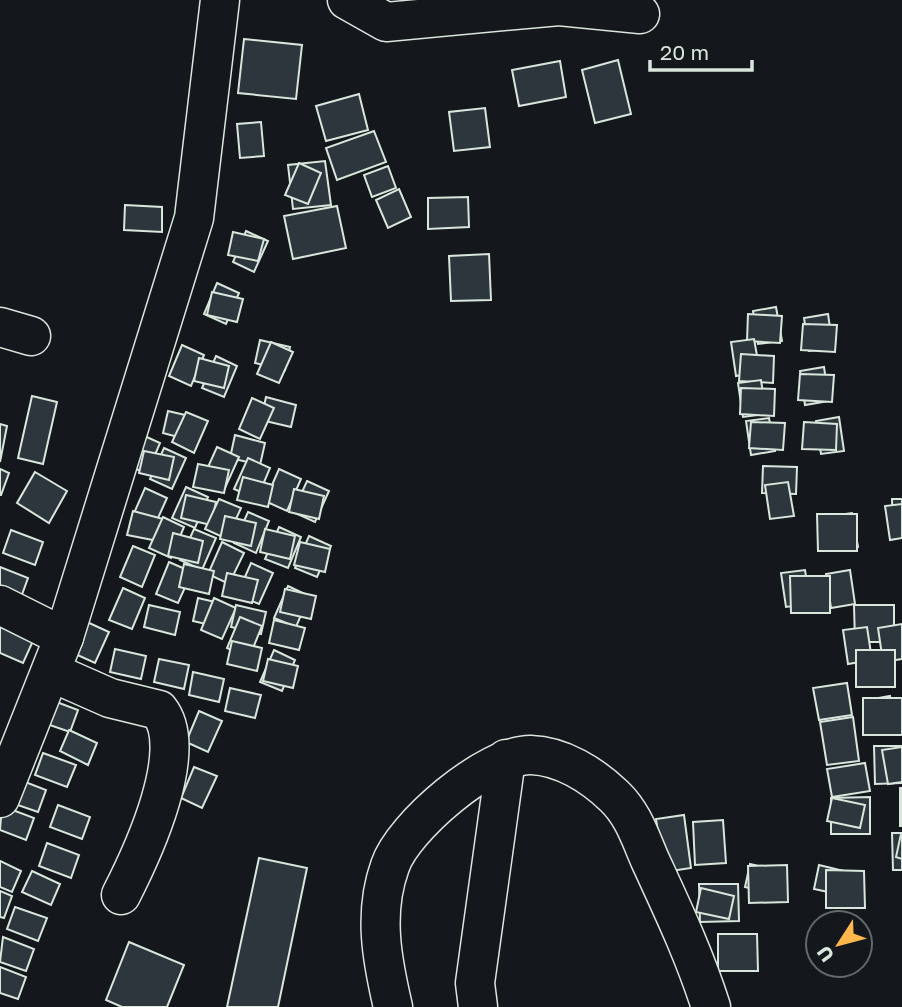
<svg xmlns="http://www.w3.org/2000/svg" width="902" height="1007" font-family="'Golos Text',sans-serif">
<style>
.building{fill:#2c363c;stroke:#d8e6dc;stroke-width:2}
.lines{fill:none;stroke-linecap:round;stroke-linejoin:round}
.minor-casing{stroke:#d8e6dc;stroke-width:41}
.minor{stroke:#14181c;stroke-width:38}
</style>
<rect width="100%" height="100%" fill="#14181c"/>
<!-- building -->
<g class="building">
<polygon points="244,39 302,45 296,99 238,93"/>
<polygon points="618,60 631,114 595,123 582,70"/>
<polygon points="560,61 566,97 519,106 512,70"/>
<polygon points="359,94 368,130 326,141 316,106"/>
<polygon points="485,108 490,147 454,151 449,112"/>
<polygon points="261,122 264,156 240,158 237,124"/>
<polygon points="374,131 386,162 337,180 326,148"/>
<polygon points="325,161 331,205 293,209 288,165"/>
<polygon points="299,163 321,173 308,204 285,195"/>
<polygon points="388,166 396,188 372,197 364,175"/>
<polygon points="399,189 411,217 388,228 376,200"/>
<polygon points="468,197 469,227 428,229 428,198"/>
<polygon points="125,205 162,207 162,232 124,230"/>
<polygon points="337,206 346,248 293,259 284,216"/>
<polygon points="246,231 268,241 254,272 233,262"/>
<polygon points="233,232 264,239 258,261 228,255"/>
<polygon points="489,254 491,300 451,301 449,256"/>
<polygon points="217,283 239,293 226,324 204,314"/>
<polygon points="212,292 243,299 237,322 207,315"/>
<polygon points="776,307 782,341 758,344 753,311"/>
<polygon points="748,314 782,316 780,343 747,341"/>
<polygon points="828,314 833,348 809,351 804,318"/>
<polygon points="803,324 837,325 835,352 801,350"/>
<polygon points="754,339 760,372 736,376 731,342"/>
<polygon points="260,340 290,347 285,370 255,363"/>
<polygon points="271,342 293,352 279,383 257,374"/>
<polygon points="182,345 204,355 191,386 169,376"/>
<polygon points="741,354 774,356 773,383 739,381"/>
<polygon points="216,356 237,366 224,397 202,388"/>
<polygon points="199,358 229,366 224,388 194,381"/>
<polygon points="824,367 829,401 805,405 800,371"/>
<polygon points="800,374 834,375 832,402 798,400"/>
<polygon points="761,380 766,414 743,417 738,383"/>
<polygon points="741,388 775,389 774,416 740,414"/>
<polygon points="32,396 57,402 43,464 18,458"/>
<polygon points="266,397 296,405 291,427 261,420"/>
<polygon points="252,398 274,408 260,439 239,429"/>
<polygon points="168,411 198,418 193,441 163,433"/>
<polygon points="186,412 208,421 194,453 172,442"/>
<polygon points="839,417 844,451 821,454 816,421"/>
<polygon points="769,418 775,451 751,455 746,421"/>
<polygon points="751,422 785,423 783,450 749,448"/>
<polygon points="804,422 837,424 836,450 802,449"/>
<polygon points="0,424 7,426 0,462"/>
<polygon points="138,433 160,443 147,474 125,464"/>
<polygon points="235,435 265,443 260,465 230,458"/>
<polygon points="217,447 239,457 225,488 203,478"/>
<polygon points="164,448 186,458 172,489 150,479"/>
<polygon points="144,451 174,457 169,480 139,473"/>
<polygon points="248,458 270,468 257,499 234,489"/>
<polygon points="198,464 229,470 224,493 193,487"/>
<polygon points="763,466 797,467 796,494 762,493"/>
<polygon points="0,469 9,473 1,495 0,495"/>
<polygon points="279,469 301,479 287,511 265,501"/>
<polygon points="35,472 67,491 49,523 17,503"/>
<polygon points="243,477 273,485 268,507 237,500"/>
<polygon points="307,481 329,491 315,522 293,512"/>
<polygon points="788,482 794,516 770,519 765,485"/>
<polygon points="186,487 208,497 195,528 172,518"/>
<polygon points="145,488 167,498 153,529 131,520"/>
<polygon points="294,489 324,496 319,519 289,512"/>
<polygon points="186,495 216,502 211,525 181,518"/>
<polygon points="219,499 241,508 227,539 205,529"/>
<polygon points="892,499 902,499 902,536 893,536"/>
<polygon points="902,504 902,538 890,540 885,506"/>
<polygon points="133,511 163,519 158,541 127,535"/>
<polygon points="248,512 269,521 256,553 234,543"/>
<polygon points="852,513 858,547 834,550 829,516"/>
<polygon points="817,514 857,514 857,551 818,551"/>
<polygon points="225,516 256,523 251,546 220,539"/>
<polygon points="163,517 184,527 171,558 149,548"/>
<polygon points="279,527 301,537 288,568 265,559"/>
<polygon points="194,529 216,538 202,570 180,560"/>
<polygon points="265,529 295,536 290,559 260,552"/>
<polygon points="11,530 43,542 35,565 3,553"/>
<polygon points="173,533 203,541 198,563 168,556"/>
<polygon points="309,536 331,546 317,577 295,568"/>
<polygon points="222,542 244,553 229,584 208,574"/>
<polygon points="300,542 330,549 325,572 294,565"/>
<polygon points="133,546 155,555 142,587 120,577"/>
<polygon points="169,562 192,572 178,603 156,594"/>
<polygon points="251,563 273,573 259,604 237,595"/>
<polygon points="184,564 214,571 209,594 179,587"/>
<polygon points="0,567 28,578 20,600 0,593"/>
<polygon points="805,570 810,604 786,607 781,573"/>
<polygon points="850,570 855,604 831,608 826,574"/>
<polygon points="227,573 258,580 252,603 222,596"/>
<polygon points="790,576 830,576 830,613 791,613"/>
<polygon points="288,586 309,596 296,627 274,618"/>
<polygon points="123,588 145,598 132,629 109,620"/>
<polygon points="285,589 316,596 311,619 280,612"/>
<polygon points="198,598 228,605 223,628 193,621"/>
<polygon points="214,598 236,608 222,639 201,630"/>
<polygon points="149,605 180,612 175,635 144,627"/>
<polygon points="236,605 266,612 261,634 231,627"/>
<polygon points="854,605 894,605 894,642 855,642"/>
<polygon points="0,612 38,630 23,663 0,653"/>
<polygon points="240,617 262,626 249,658 227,648"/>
<polygon points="274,620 305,628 299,650 269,643"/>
<polygon points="87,622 109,632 95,663 73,653"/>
<polygon points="902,624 902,659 883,662 878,628"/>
<polygon points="867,627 872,660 848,664 843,630"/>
<polygon points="232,641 262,648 257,671 227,664"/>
<polygon points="115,649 146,656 141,679 110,672"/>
<polygon points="274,650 295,660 282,691 260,682"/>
<rect x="856" y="650" width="39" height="37"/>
<polygon points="159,659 189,665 184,689 154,682"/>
<polygon points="268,659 298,666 293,688 263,681"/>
<polygon points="193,672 224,679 219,702 189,695"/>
<polygon points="847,683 852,715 819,720 813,688"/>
<polygon points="230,688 261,695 255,718 225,711"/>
<polygon points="890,696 896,730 872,734 867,700"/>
<polygon points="46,698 78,710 70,732 38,721"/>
<rect x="863" y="698" width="39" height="37"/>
<polygon points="199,711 222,721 208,752 186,742"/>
<polygon points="853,717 859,761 827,765 820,722"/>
<polygon points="69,730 97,743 88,765 60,751"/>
<polygon points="874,746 902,746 902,783 875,784"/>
<polygon points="902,747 902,782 888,784 882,750"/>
<polygon points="43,753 76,765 67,787 35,775"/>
<polygon points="865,763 870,791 832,797 827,769"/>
<polygon points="194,767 217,776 202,808 181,798"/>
<polygon points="15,778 46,790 38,812 6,801"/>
<rect x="900" y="788" width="2" height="38"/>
<polygon points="870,797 870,834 831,834 831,798"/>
<polygon points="832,798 865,805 860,828 827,821"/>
<polygon points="58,805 90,817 82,839 50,827"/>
<polygon points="2,806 34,818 26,840 0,830"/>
<polygon points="684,815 691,868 664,872 656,819"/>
<polygon points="723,820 726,863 695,865 693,822"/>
<polygon points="892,833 902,833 902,870 893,870"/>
<polygon points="901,834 902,834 902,859 896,857"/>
<polygon points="47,843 79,855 71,878 39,866"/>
<polygon points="259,858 307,868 278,1007 227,1007"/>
<polygon points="0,861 21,871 12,892 0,887"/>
<polygon points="750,864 784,872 778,895 745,887"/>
<polygon points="787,865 788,902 749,903 748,866"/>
<polygon points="819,865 852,873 847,896 814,889"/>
<polygon points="826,870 864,871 865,908 826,908"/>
<polygon points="32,871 60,884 51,905 22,892"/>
<polygon points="699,884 738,884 739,921 700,922"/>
<polygon points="701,888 734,896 729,919 696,912"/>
<polygon points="0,891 12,896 4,918 0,917"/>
<polygon points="15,907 47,918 38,941 7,929"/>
<polygon points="718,934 757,934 758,971 718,971"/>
<polygon points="3,937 34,949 26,971 0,962"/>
<polygon points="129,942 184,965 167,1007 122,1007 106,1000"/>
<polygon points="0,967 26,977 18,999 0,993"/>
</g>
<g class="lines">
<!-- minor casing -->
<g class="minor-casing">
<g id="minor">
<polyline points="347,0 386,22 559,6 640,14"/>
<polyline points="0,327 31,336"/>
<polyline points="0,605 64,637"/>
<path d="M51,672L110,698L159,710C191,750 142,854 121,895"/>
<polyline points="0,798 64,637 194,218 220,0"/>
<path d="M393,1007C382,960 373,913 390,866C403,827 488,754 531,755C562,756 592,775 614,796C633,814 640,837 650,860C673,910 694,954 711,1007"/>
<polyline points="478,1007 475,983 506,759"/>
</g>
</g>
<!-- minor -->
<use href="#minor" class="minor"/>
</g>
<!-- north arrow -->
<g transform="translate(839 944) rotate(234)"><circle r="33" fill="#14181c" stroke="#626a69" stroke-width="2"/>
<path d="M0-5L12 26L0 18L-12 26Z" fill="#ffb74d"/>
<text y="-10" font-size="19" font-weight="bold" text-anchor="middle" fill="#d8e6dc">U</text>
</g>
<!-- scale -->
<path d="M650 60v10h102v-10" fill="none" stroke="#d8e6dc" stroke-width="3.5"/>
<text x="660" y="60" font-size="21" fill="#d8e6dc" stroke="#14181c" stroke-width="5" paint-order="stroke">20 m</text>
</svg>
